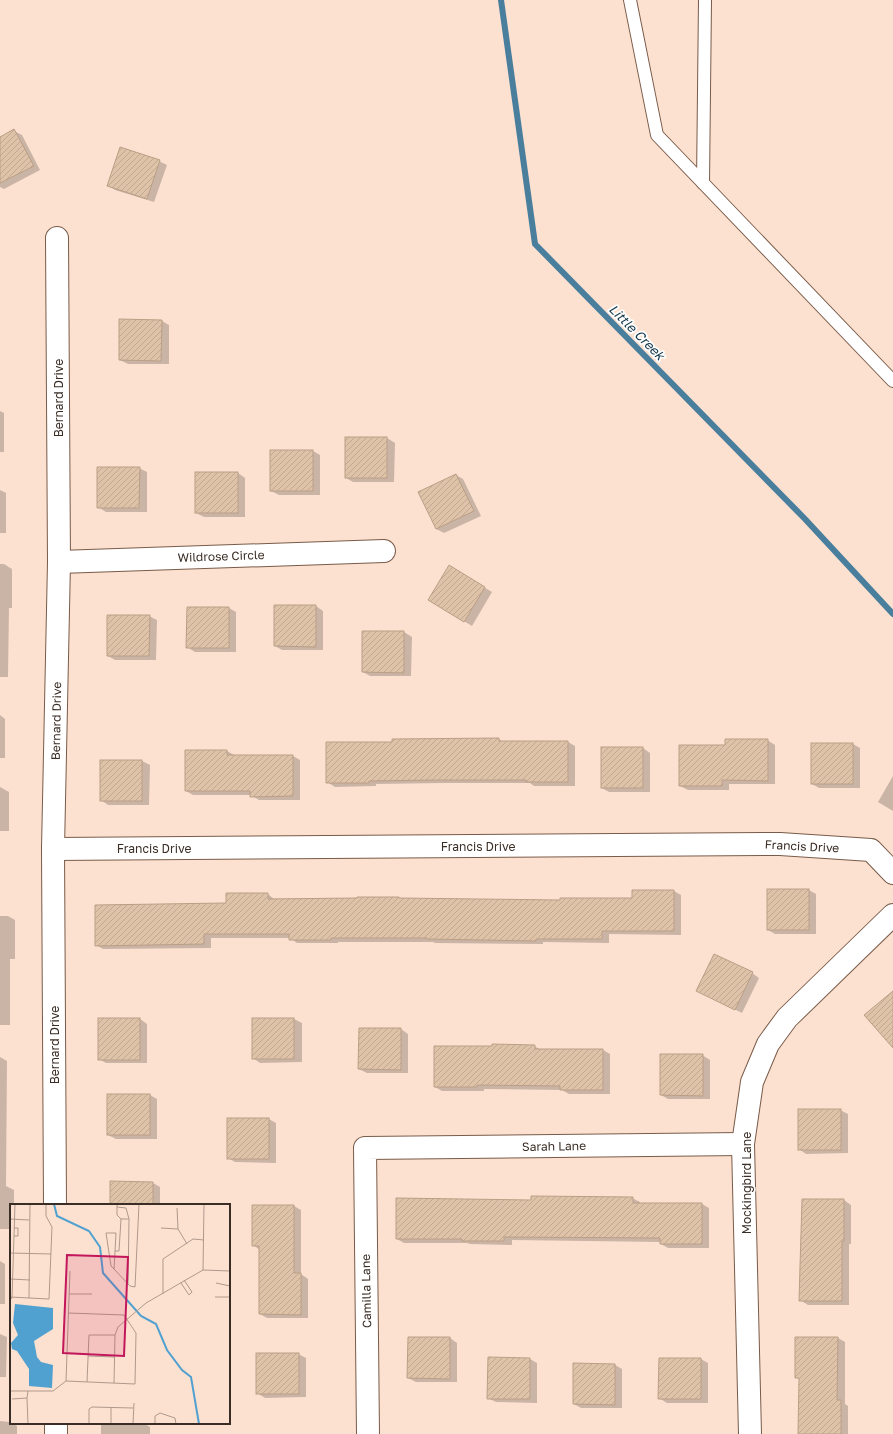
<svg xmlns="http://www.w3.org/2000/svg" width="893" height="1434" font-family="'Golos Text',sans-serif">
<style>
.shadow{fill:#0003}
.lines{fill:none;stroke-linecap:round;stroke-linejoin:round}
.stream{stroke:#497e9d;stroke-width:6}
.building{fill:url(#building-hatch);stroke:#ba9f86}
.lane-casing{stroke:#795b49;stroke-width:14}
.street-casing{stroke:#795b49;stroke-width:24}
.lane{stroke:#fff;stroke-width:12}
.street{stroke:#fff;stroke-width:22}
.labels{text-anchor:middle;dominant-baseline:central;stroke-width:3.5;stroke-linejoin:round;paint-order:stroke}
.street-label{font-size:12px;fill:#3a2d25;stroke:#fff}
.water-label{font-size:13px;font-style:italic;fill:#13374a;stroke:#fff}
.inset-river{fill:none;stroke:#50a1d0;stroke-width:2}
.inset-road{fill:none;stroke:#af998c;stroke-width:1}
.view{fill:#c2185b;fill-opacity:0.15;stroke:#c2185b;stroke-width:2}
.inset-edge{fill:none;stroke:#3a2d25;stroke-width:2}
</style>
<defs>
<pattern id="building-hatch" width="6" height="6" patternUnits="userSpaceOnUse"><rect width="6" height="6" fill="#dfc3a9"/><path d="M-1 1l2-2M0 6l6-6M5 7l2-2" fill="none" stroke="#c0a891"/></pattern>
</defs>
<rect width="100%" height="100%" fill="#fde1d0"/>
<!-- shadow -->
<g class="shadow">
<polygon points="14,131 22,135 40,170 4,189 0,187 0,138"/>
<polygon points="159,161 167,165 154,202 115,190 108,185"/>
<polygon points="162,321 169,325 169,364 128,364 120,360"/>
<polygon points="0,411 4,413 4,452 0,452"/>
<polygon points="346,438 387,438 395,443 394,482 353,482 346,478"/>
<polygon points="313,451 320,455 320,495 279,495 271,491"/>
<polygon points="139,468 147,472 147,512 106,512 98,507"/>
<polygon points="238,473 245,478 245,517 204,517 196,513"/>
<polygon points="456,475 463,479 481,516 444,533 436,529"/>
<polygon points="0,490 6,493 6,533 0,533"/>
<polygon points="0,564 4,564 12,569 12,608 9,608 8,677 0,677"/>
<polygon points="450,567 492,592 472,626 429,600"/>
<polygon points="316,606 323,611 323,650 282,650 275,646"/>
<polygon points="229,608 236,612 236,652 195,652 187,647"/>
<polygon points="149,616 157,620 156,660 115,660 108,656"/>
<polygon points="363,632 404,632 412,637 411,676 370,676 363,672"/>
<polygon points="0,715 5,719 5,758 0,758"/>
<polygon points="499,739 503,742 568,742 575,746 575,786 534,786 530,783 443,783 376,784 376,786 335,787 327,782 393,743"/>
<polygon points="767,740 775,745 775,784 729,784 729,790 688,790 680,786 726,746"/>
<polygon points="853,744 860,748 860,788 819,788 812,784"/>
<polygon points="602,748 643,748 650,753 650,792 609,792 602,788"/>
<polygon points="227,751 234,755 293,756 300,760 300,800 259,800 251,795 193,795 186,791"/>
<polygon points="101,761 142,761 150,765 149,805 108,805 101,800"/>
<polygon points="893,776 893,811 878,802"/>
<polygon points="0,787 9,792 9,831 0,831"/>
<polygon points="809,890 816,894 816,934 775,934 768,930"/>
<polygon points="633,891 674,891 681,895 681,935 609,934 609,943 543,942 543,944 435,943 433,942 338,942 338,943 297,943 290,938 211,938 211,948 103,949 96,945 227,904 268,894 275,900 358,899 358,898 399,898 401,899 561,901 633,899"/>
<polygon points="0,916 8,916 15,920 15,959 10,959 10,1025 0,1025"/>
<polygon points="752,973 759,978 742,1013 704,994"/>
<polygon points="99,1019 140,1019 147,1024 147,1063 106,1063 99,1059"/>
<polygon points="253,1019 294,1019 302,1023 302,1062 260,1063 253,1058"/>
<polygon points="401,1029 408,1034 408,1073 367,1073 359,1069"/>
<polygon points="534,1046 541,1050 603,1050 610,1054 610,1094 569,1094 562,1090 484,1089 484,1091 442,1091 435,1087"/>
<polygon points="702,1055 710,1060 710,1099 668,1099 661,1095"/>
<polygon points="0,1057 7,1061 6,1186 14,1190 14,1205 11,1205 11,1229 0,1229"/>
<polygon points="150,1095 157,1099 157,1139 116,1139 108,1135"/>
<polygon points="840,1110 848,1114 848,1153 806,1154 799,1149"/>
<polygon points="228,1119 269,1119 276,1123 276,1163 235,1162 228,1158"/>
<polygon points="153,1183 160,1187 160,1205 111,1205"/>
<polygon points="632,1198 640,1202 640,1204 702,1204 709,1208 709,1248 668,1248 661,1244 661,1242 512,1240 512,1245 470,1244 467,1243 404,1243 397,1239 532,1201"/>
<polygon points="844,1200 851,1205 851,1244 849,1244 849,1305 808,1305 800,1300"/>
<polygon points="294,1206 301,1210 301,1274 308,1279 308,1318 267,1318 260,1314 260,1250 253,1245"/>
<polygon points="0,1261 5,1264 5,1304 0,1304"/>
<polygon points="0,1334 7,1337 6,1377 0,1377"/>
<polygon points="450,1338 457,1343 457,1382 416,1382 408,1378"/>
<polygon points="838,1338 845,1342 845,1404 848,1406 848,1434 799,1434 800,1379 796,1377"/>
<polygon points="298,1354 306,1358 306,1397 265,1398 257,1393"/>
<polygon points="530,1359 537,1363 537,1403 496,1402 488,1398"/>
<polygon points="701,1359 708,1363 708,1403 667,1403 659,1398"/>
<polygon points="574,1364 615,1365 622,1369 622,1408 581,1408 574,1404"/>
<polygon points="0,1421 10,1422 17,1426 17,1434 0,1434"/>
<polygon points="101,1423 143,1423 150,1427 150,1434 101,1434"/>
</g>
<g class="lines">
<!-- stream -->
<polyline class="stream" points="501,0 535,244 805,519 893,614"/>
</g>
<!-- building -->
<g class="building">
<polygon points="14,129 34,166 0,183 0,137"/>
<polygon points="120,147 160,160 147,199 107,186"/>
<polygon points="119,319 162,320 161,361 119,360"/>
<rect x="345" y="437" width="42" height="41"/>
<rect x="270" y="450" width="43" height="41"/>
<polygon points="97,467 140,467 139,508 97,508"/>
<rect x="195" y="472" width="43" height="41"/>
<polygon points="456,474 474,511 436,529 418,492"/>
<polygon points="449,565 485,587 464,622 428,600"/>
<polygon points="274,605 316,605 316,647 274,646"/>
<polygon points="187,607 229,607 229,648 186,648"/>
<polygon points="107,615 150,615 149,656 107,656"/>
<polygon points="362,631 404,631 404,673 362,672"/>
<polygon points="499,738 499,741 568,741 568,782 526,782 526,780 434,780 369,781 369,783 326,783 326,742 392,742 392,739"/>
<polygon points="725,739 768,739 768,781 722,780 722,786 679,786 679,745 725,745"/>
<rect x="811" y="743" width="42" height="41"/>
<rect x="601" y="747" width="42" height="41"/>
<polygon points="185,750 227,750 227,755 293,755 293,796 250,797 250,791 185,791"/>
<rect x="100" y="760" width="42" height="41"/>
<rect x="767" y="889" width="42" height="41"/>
<polygon points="632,890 674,890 674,931 602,931 602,939 536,939 536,941 427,939 427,938 331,938 331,940 289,940 289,934 204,934 204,944 95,946 95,905 226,903 226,893 268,893 268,899 357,898 357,897 399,897 399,898 560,900 560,898 632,898"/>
<polygon points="714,954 753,972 735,1010 696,991"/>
<polygon points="893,991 893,1048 864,1015"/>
<rect x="98" y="1018" width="42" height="42"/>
<rect x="252" y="1018" width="42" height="41"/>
<polygon points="359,1028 401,1028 401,1070 358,1069"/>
<polygon points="492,1044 535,1045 535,1049 603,1049 603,1090 560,1090 560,1086 477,1085 477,1087 434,1087 434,1046 492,1046"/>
<polygon points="660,1054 703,1054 703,1096 660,1095"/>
<rect x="107" y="1094" width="43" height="41"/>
<rect x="798" y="1109" width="43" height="41"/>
<rect x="227" y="1118" width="42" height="41"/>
<polygon points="110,1181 153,1182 153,1205 110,1205"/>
<polygon points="531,1196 633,1197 633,1203 702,1203 702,1244 660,1244 660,1238 504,1237 504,1241 462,1241 462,1239 396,1239 396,1198 531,1200"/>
<polygon points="802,1199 844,1199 844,1241 842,1241 842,1301 799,1301"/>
<polygon points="252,1205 294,1205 294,1273 301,1273 301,1315 259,1314 259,1246 252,1246"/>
<polygon points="408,1337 450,1337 450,1379 407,1378"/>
<polygon points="795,1337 838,1337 837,1400 841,1400 841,1434 798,1434 799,1378 795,1378"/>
<rect x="256" y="1353" width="43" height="41"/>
<polygon points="488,1357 530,1358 530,1399 487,1399"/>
<polygon points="659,1358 701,1358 701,1399 658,1399"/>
<polygon points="573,1363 615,1364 615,1405 573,1404"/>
</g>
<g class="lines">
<!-- lane casing -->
<g class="lane-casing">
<g id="lane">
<polyline points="630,0 657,135 893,381"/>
<polyline points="703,183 705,0"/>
</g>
</g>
<!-- street casing -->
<g class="street-casing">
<g id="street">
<polyline points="59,562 384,551"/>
<polyline points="53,849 780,844 871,850 893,873"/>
<polyline points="55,1205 53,849 59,562 57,238"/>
<polyline points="56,1423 56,1434"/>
<polyline points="368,1434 365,1148 743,1144"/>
<polyline points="750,1434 743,1144 752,1082 768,1044 787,1018 893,915"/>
</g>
</g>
<!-- lane -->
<use href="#lane" class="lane"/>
<!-- street -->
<use href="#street" class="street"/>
</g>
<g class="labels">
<!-- street labels -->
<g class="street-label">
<text transform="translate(58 398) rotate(-90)">Bernard Drive</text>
<text transform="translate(221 556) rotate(-2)">Wildrose Circle</text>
<text transform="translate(56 721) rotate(-89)">Bernard Drive</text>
<text x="478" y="846">Francis Drive</text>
<text transform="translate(802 846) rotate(3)">Francis Drive</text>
<text x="154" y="848">Francis Drive</text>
<text transform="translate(54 1045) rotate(-90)">Bernard Drive</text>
<text transform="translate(554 1146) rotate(-1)">Sarah Lane</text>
<text transform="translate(746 1183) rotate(-90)">Mockingbird Lane</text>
<text transform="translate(366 1291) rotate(-91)">Camilla Lane</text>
</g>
<!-- water labels -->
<g class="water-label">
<text transform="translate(637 332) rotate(45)">Little Creek</text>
</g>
</g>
<!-- overview -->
<g transform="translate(10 1204)">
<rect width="220" height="220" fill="#fde1d0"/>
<path d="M5,100L43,104V125L24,137L27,153L31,158L43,161L42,184L19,182V165L7,147L2,145L1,139L8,131L3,119Z" fill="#50a1d0"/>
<path class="inset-river" d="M44,0L47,12L79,27L90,43L93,69L131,112L146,120L157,146L172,166L181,173L189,220"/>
<path class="inset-road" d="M107,3L116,4L119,15H111L107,11V0M167,4L168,25M0,15L19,16M0,16V0M151,24L168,25L177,40M4,32H8V24H4M105,47H109L111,15M0,49L41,50M104,65L106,29H96L101,62L104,65L118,80L120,82L125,83L129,0M193,66L194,0M0,75L20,76M171,79L179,91L182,88L174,76M206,79L220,82M118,80L119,15M59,90H82M153,90V55L183,35L194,36M0,93L39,95L42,23L36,12V0M205,93H220M19,94L20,0M0,96L2,94L5,0M78,152L105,153M56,177L60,67M77,178L79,131H105M104,179L105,131L108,123L136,99L193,66L220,67M0,187H43L56,177L125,180L126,129L114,111L58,109M17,194L18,220M2,195L17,194L18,187M79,220V205L82,203L123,204M101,220V203M123,220L124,199M145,220V212L150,209L165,214L166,220"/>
<path class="view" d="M57,51L118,53L114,152L53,149Z"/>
<rect width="220" height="220" class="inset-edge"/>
</g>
</svg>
